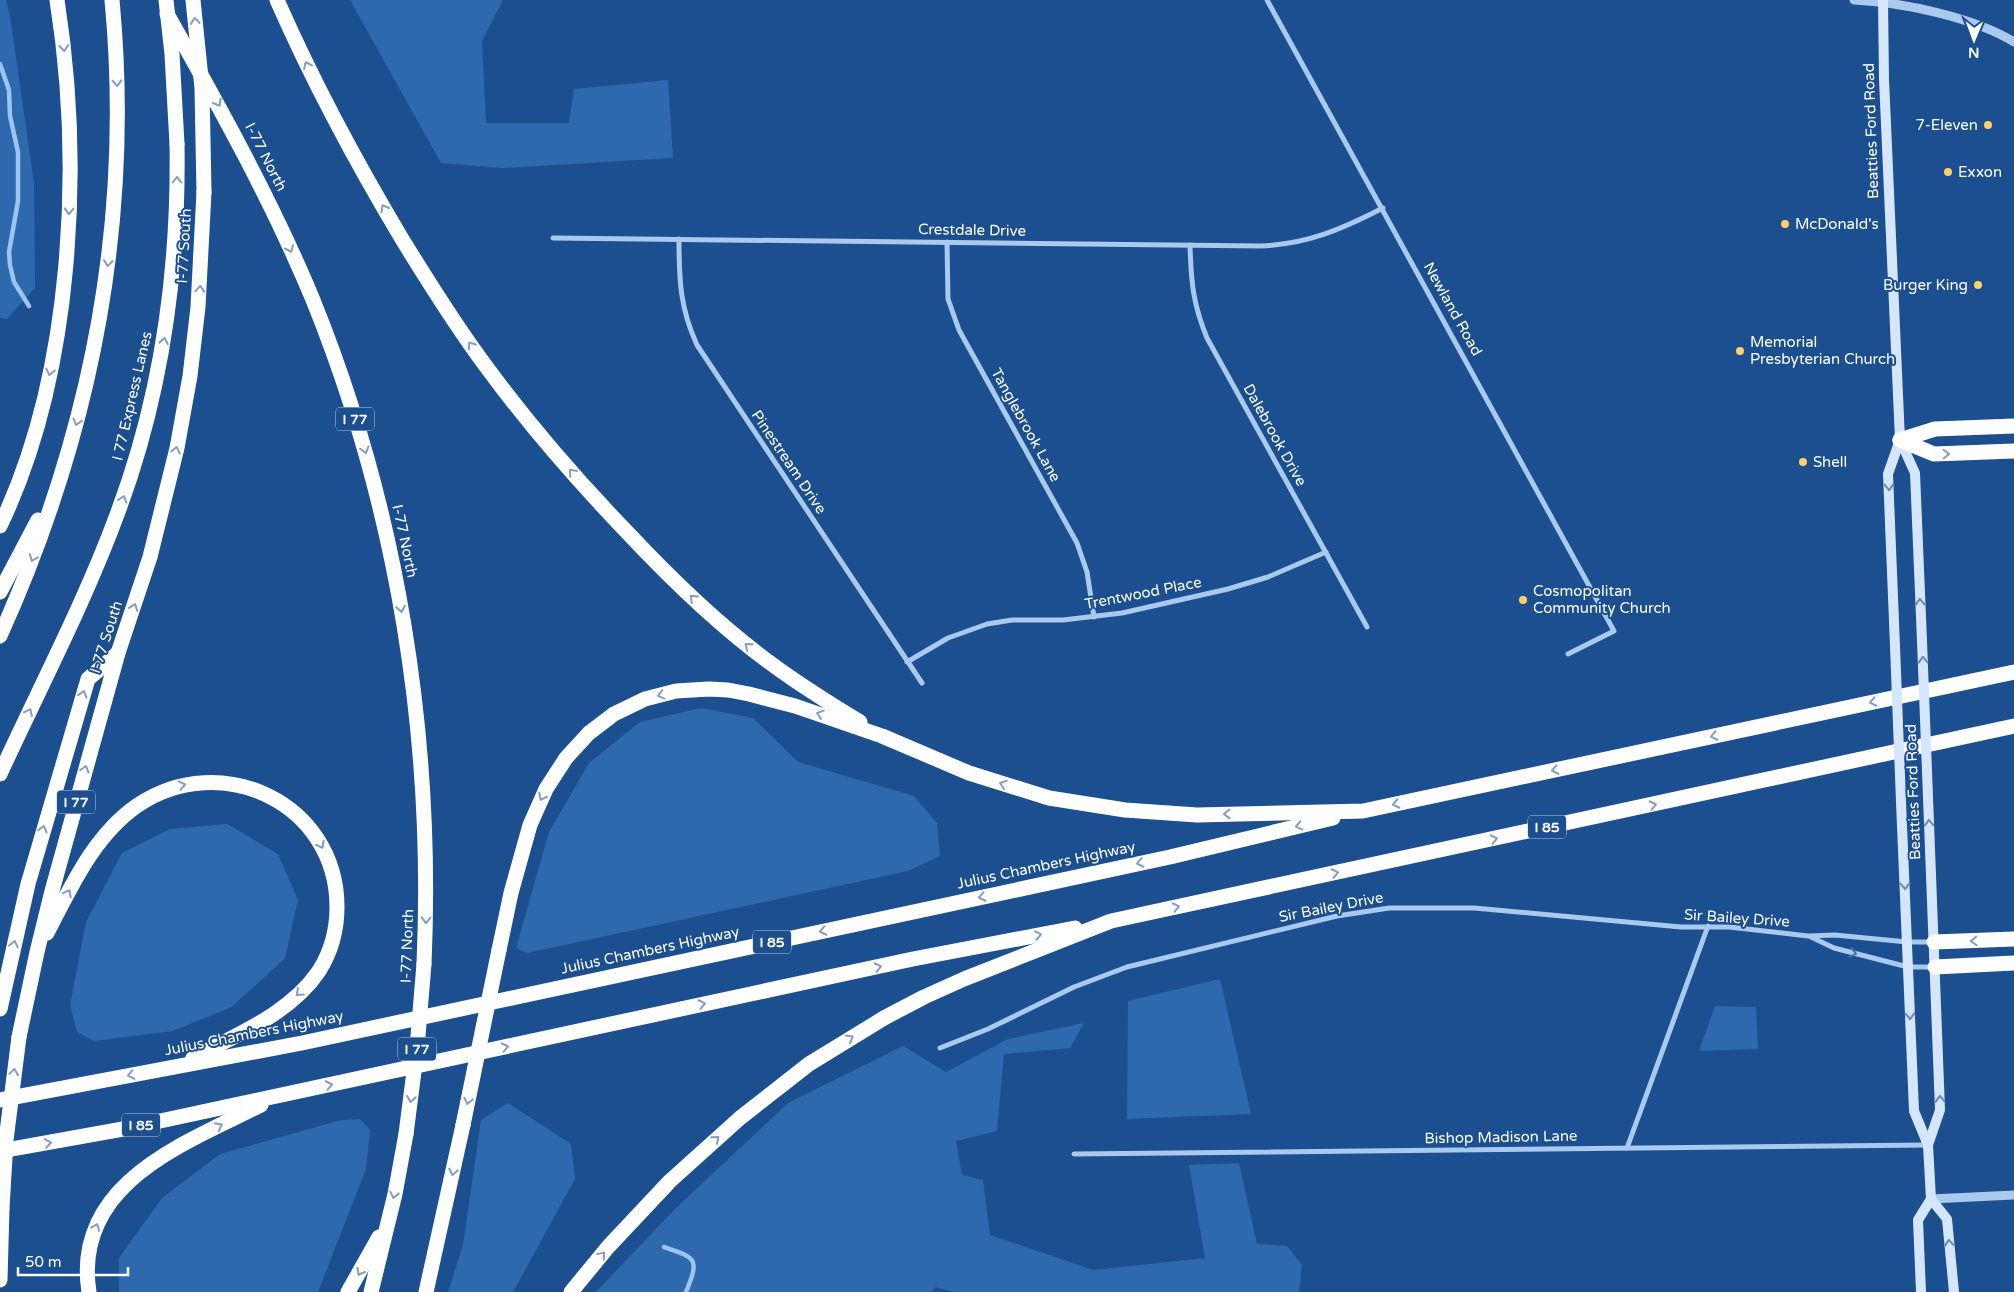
<svg xmlns="http://www.w3.org/2000/svg" width="2014" height="1292" font-family="'Varela Round',sans-serif">
<style>
.green{fill:#2e69ad}
.lines{fill:none;stroke-linecap:round;stroke-linejoin:round}
.stream{stroke:#9cc4f0;stroke-width:4.5}
.minor{stroke:#a9c9ee;stroke-width:5}
.tertiary{stroke:#a9c9ee;stroke-width:9}
.secondary{stroke:#d6e6fa;stroke-width:10}
.motorway{stroke:#fff;stroke-width:15}
.secondary-bridge{stroke:#d6e6fa;stroke-width:10}
.motorway-bridge{stroke:#fff;stroke-width:15}
.oneway{stroke:#829ec1}
.oneway2{stroke:#668bba}
.oneway3{stroke:#4674ac}
.poi-dot{fill:#ffd166;stroke:#1b4f8f;stroke-width:2}
.labels{text-anchor:middle;dominant-baseline:central;stroke-width:4;stroke-linejoin:round;paint-order:stroke}
.shield{fill:#1b4f8f;stroke:#bbcadd;stroke-width:1}
.shield-label{font-size:14px;font-weight:bold;fill:#fff}
.poi-label{font-size:15px;fill:#fff;stroke:#1b4f8f;text-anchor:start}
.street-label{font-size:15px;fill:#fff;stroke:#1b4f8f}
</style>
<rect width="100%" height="100%" fill="#1b4f8f"/>
<!-- green -->
<g class="green">
<polygon points="0,0 6,0 10,16 34,183 35,288 7,319 0,318"/>
<polygon points="350,0 503,0 482,41 486,123 569,123 574,89 668,80 673,158 502,168 441,163"/>
<polygon points="701,708 753,718 798,762 914,796 937,823 940,856 908,871 527,953 516,948 549,832 589,763 640,722"/>
<polygon points="227,824 278,854 298,900 285,958 232,1007 173,1031 94,1041 77,1032 70,1005 86,922 122,853 170,829"/>
<polygon points="1220,979 1251,1114 1127,1119 1128,1001"/>
<polygon points="1715,1006 1756,1007 1758,1049 1699,1051"/>
<polygon points="1084,1023 1070,1048 1004,1054 997,1131 956,1141 962,1175 983,1180 990,1235 1093,1270 1205,1258 1189,1165 1239,1163 1257,1244 1287,1246 1302,1265 1299,1292 954,1292 935,1287 932,1292 596,1292 675,1209 788,1103 903,1046 946,1072 1008,1039"/>
<polygon points="508,1103 571,1144 575,1179 513,1292 448,1292 463,1245 481,1120"/>
<polygon points="360,1119 370,1130 366,1169 318,1292 119,1292 119,1258 162,1198 220,1154 341,1120"/>
</g>
<g class="lines">
<!-- stream -->
<g class="stream">
<polyline points="0,64 9,90 10,116 18,152 18,201 9,252 10,265 14,282 29,306"/>
<path d="M664,1247C696,1258 700,1258 686,1292"/>
</g>
<!-- minor -->
<g class="minor">
<polyline points="1267,0 1614,631 1568,654"/>
<path d="M553,238L1261,246C1308,244 1342,229 1383,208"/>
<path d="M679,239C679,280 680,308 697,345L922,683"/>
<polyline points="947,242 948,299 959,330 1077,543 1087,572 1094,617"/>
<path d="M1190,245C1191,282 1193,304 1207,338L1367,627"/>
<polyline points="907,662 948,638 987,624 1012,620 1063,620 1122,613 1228,589 1268,577 1326,552"/>
<polyline points="1811,937 1834,948 1908,967 1932,967"/>
<polyline points="940,1048 988,1029 1074,987 1127,967 1337,916 1389,908 1474,908 1681,927 1729,927 1808,936 1835,935 1907,942 1933,942"/>
<polyline points="1627,1148 1708,926"/>
<polyline points="1074,1154 1928,1145"/>
</g>
<!-- tertiary -->
<g class="tertiary">
<path d="M1854,0C1901,2 1973,17 2014,42"/>
<polyline points="1931,1199 2014,1195"/>
</g>
<!-- secondary -->
<g class="secondary">
<polyline points="1883,0 1884,79 1900,440 1888,474 1895,646"/>
<polyline points="1900,440 1915,473 1922,641"/>
<polyline points="1928,797 1940,1110 1928,1145"/>
<polyline points="1901,802 1914,1111 1928,1145 1931,1199 1918,1220 1921,1292"/>
<polyline points="1931,1199 1947,1219 1954,1292"/>
</g>
<!-- motorway -->
<g class="motorway">
<path d="M277,0C313,82 356,162 402,239C429,283 457,328 488,369C530,426 577,480 626,531C670,578 717,624 769,662C798,684 829,703 860,722"/>
<path d="M167,14C220,108 272,201 313,300C398,510 434,738 424,964"/>
<polyline points="1900,440 1934,454 2014,451"/>
<polyline points="1900,440 1935,429 2014,426"/>
<path d="M0,526C73,374 83,165 57,0"/>
<polyline points="0,592 38,520"/>
<path d="M0,636C91,434 133,221 112,0"/>
<path d="M0,774C40,687 85,602 118,512C162,394 179,269 177,144"/>
<path d="M47,933C71,887 94,835 138,805C221,749 337,803 337,907C337,929 331,952 319,971C290,1014 236,1035 193,1058"/>
<polyline points="1934,942 2014,939"/>
<polyline points="499,950 511,893 530,825 546,789 566,758 589,733 614,714 645,699 676,691 709,689 728,690 749,694 795,706 882,736 969,773 1049,798 1125,810 1197,815 1363,811 2014,672"/>
<polyline points="1935,967 2014,963"/>
<polyline points="0,1009 28,884 88,679 118,653"/>
<polyline points="19,1037 37,952 52,891 118,653 150,557 177,448 190,376 198,307 204,192"/>
<polyline points="0,1100 302,1043 1170,857 1333,818"/>
<polyline points="0,1151 123,1129 913,959 1075,928"/>
<polyline points="0,1280 2,1208"/>
<path d="M89,1292C72,1184 183,1144 261,1105"/>
<polyline points="348,1292 379,1237"/>
<polyline points="371,1292 395,1194 406,1134"/>
<polyline points="426,1292 463,1125"/>
<polyline points="571,1292 608,1247 670,1181 740,1118 809,1064 884,1018 924,997 964,979 1111,921 2014,726"/>
</g>
<!-- secondary-bridge -->
<g class="secondary-bridge">
<polyline points="1922,641 1928,797"/>
<polyline points="1895,646 1901,802"/>
</g>
<!-- motorway-bridge -->
<g class="motorway-bridge">
<polyline points="166,0 172,54 177,144"/>
<polyline points="193,0 202,88 204,192"/>
<polyline points="463,1125 499,950"/>
<polyline points="406,1134 417,1048 424,964"/>
<polyline points="2,1208 6,1140 19,1037"/>
</g>
</g>
<!-- one-way arrows -->
<defs><path id="oneway-chevron" d="M-2-3.5L2.5 0L-2 3.5" fill="none" stroke-width="1.6" stroke-linecap="round" stroke-linejoin="round" transform="scale(1.25)"/></defs>
<g class="oneway">
<use href="#oneway-chevron" transform="translate(195 21) rotate(-96)"/>
<use href="#oneway-chevron" transform="translate(64 48) rotate(84)"/>
<use href="#oneway-chevron" transform="translate(307 65) rotate(-116)"/>
<use href="#oneway-chevron" transform="translate(117 83) rotate(88)"/>
<use href="#oneway-chevron" transform="translate(218 103) rotate(61)"/>
<use href="#oneway-chevron" transform="translate(177 180) rotate(-90)"/>
<use href="#oneway-chevron" transform="translate(384 208) rotate(-120)"/>
<use href="#oneway-chevron" transform="translate(69 211) rotate(92)"/>
<use href="#oneway-chevron" transform="translate(290 249) rotate(66)"/>
<use href="#oneway-chevron" transform="translate(108 263) rotate(97)"/>
<use href="#oneway-chevron" transform="translate(200 289) rotate(-86)"/>
<use href="#oneway-chevron" transform="translate(164 341) rotate(-80)"/>
<use href="#oneway-chevron" transform="translate(471 345) rotate(-124)"/>
<use href="#oneway-chevron" transform="translate(50 372) rotate(102)"/>
<use href="#oneway-chevron" transform="translate(77 422) rotate(105)"/>
<use href="#oneway-chevron" transform="translate(176 450) rotate(-78)"/>
<use href="#oneway-chevron" transform="translate(365 450) rotate(74)"/>
<use href="#oneway-chevron" transform="translate(1946 454) rotate(-2)"/>
<use href="#oneway-chevron" transform="translate(572 472) rotate(-131)"/>
<use href="#oneway-chevron" transform="translate(123 499) rotate(-72)"/>
<use href="#oneway-chevron" transform="translate(33 558) rotate(111)"/>
<use href="#oneway-chevron" transform="translate(693 598) rotate(-137)"/>
<use href="#oneway-chevron" transform="translate(134 607) rotate(-70)"/>
<use href="#oneway-chevron" transform="translate(401 609) rotate(80)"/>
<use href="#oneway-chevron" transform="translate(748 646) rotate(-141)"/>
<use href="#oneway-chevron" transform="translate(83 694) rotate(-73)"/>
<use href="#oneway-chevron" transform="translate(661 695) rotate(165)"/>
<use href="#oneway-chevron" transform="translate(1873 702) rotate(168)"/>
<use href="#oneway-chevron" transform="translate(29 712) rotate(-65)"/>
<use href="#oneway-chevron" transform="translate(820 714) rotate(-161)"/>
<use href="#oneway-chevron" transform="translate(1714 736) rotate(168)"/>
<use href="#oneway-chevron" transform="translate(85 769) rotate(-74)"/>
<use href="#oneway-chevron" transform="translate(1555 770) rotate(168)"/>
<use href="#oneway-chevron" transform="translate(1003 784) rotate(-161)"/>
<use href="#oneway-chevron" transform="translate(182 785) rotate(-13)"/>
<use href="#oneway-chevron" transform="translate(542 797) rotate(117)"/>
<use href="#oneway-chevron" transform="translate(1396 804) rotate(168)"/>
<use href="#oneway-chevron" transform="translate(1653 805) rotate(-12)"/>
<use href="#oneway-chevron" transform="translate(1227 814) rotate(179)"/>
<use href="#oneway-chevron" transform="translate(1299 826) rotate(167)"/>
<use href="#oneway-chevron" transform="translate(43 829) rotate(-75)"/>
<use href="#oneway-chevron" transform="translate(1494 839) rotate(-12)"/>
<use href="#oneway-chevron" transform="translate(321 845) rotate(61)"/>
<use href="#oneway-chevron" transform="translate(1140 863) rotate(168)"/>
<use href="#oneway-chevron" transform="translate(1335 873) rotate(-12)"/>
<use href="#oneway-chevron" transform="translate(68 893) rotate(-62)"/>
<use href="#oneway-chevron" transform="translate(982 897) rotate(168)"/>
<use href="#oneway-chevron" transform="translate(1176 907) rotate(-12)"/>
<use href="#oneway-chevron" transform="translate(426 920) rotate(91)"/>
<use href="#oneway-chevron" transform="translate(823 931) rotate(168)"/>
<use href="#oneway-chevron" transform="translate(1038 935) rotate(-11)"/>
<use href="#oneway-chevron" transform="translate(1974 941) rotate(178)"/>
<use href="#oneway-chevron" transform="translate(14 944) rotate(-78)"/>
<use href="#oneway-chevron" transform="translate(878 967) rotate(-12)"/>
<use href="#oneway-chevron" transform="translate(299 993) rotate(138)"/>
<use href="#oneway-chevron" transform="translate(702 1004) rotate(-12)"/>
<use href="#oneway-chevron" transform="translate(850 1038) rotate(-31)"/>
<use href="#oneway-chevron" transform="translate(505 1047) rotate(-12)"/>
<use href="#oneway-chevron" transform="translate(14 1072) rotate(-82)"/>
<use href="#oneway-chevron" transform="translate(131 1075) rotate(168)"/>
<use href="#oneway-chevron" transform="translate(329 1085) rotate(-12)"/>
<use href="#oneway-chevron" transform="translate(411 1099) rotate(99)"/>
<use href="#oneway-chevron" transform="translate(468 1101) rotate(102)"/>
<use href="#oneway-chevron" transform="translate(219 1126) rotate(-27)"/>
<use href="#oneway-chevron" transform="translate(716 1139) rotate(-41)"/>
<use href="#oneway-chevron" transform="translate(48 1143) rotate(-9)"/>
<use href="#oneway-chevron" transform="translate(453 1172) rotate(102)"/>
<use href="#oneway-chevron" transform="translate(394 1195) rotate(102)"/>
<use href="#oneway-chevron" transform="translate(96 1227) rotate(-69)"/>
<use href="#oneway-chevron" transform="translate(602 1255) rotate(-50)"/>
<use href="#oneway-chevron" transform="translate(360 1272) rotate(120)"/>
</g>
<g class="oneway2">
<use href="#oneway-chevron" transform="translate(1889 487) rotate(88)"/>
<use href="#oneway-chevron" transform="translate(1920 602) rotate(-92)"/>
<use href="#oneway-chevron" transform="translate(1923 660) rotate(-92)"/>
<use href="#oneway-chevron" transform="translate(1929 823) rotate(-92)"/>
<use href="#oneway-chevron" transform="translate(1905 886) rotate(88)"/>
<use href="#oneway-chevron" transform="translate(1910 1016) rotate(88)"/>
<use href="#oneway-chevron" transform="translate(1940 1099) rotate(-92)"/>
<use href="#oneway-chevron" transform="translate(1949 1243) rotate(-95)"/>
</g>
<use class="oneway3" href="#oneway-chevron" transform="translate(1853 953) rotate(15)"/>
<!-- markers -->
<g class="poi-dot">
<circle cx="1988" cy="125" r="5"/>
<circle cx="1948" cy="172" r="5"/>
<circle cx="1785" cy="224" r="5"/>
<circle cx="1978" cy="285" r="5"/>
<circle cx="1740" cy="351" r="5"/>
<circle cx="1803" cy="462" r="5"/>
<circle cx="1523" cy="600" r="5"/>
</g>
<g class="labels">
<!-- shield labels -->
<g class="shield">
<rect x="336" y="407.5" width="38" height="23" rx="4"/>
<rect x="57" y="790.5" width="38" height="23" rx="4"/>
<rect x="1528" y="815.5" width="38" height="23" rx="4"/>
<rect x="753" y="930.5" width="38" height="23" rx="4"/>
<rect x="398" y="1037.5" width="38" height="23" rx="4"/>
<rect x="122" y="1113.5" width="38" height="23" rx="4"/>
</g>
<g class="shield-label">
<text x="355" y="419">I 77</text>
<text x="76" y="802">I 77</text>
<text x="1547" y="827">I 85</text>
<text x="772" y="942">I 85</text>
<text x="417" y="1049">I 77</text>
<text x="141" y="1125">I 85</text>
</g>
<!-- poi labels -->
<g class="poi-label">
<text x="1978" y="125" text-anchor="end">7-Eleven</text>
<text x="1958" y="172">Exxon</text>
<text x="1795" y="224">McDonald's</text>
<text x="1968" y="285" text-anchor="end">Burger King</text>
<text x="1750" y="342">Memorial<tspan x="1750" dy="17">Presbyterian Church</tspan></text>
<text x="1813" y="462">Shell</text>
<text x="1533" y="591">Cosmopolitan<tspan x="1533" dy="17">Community Church</tspan></text>
</g>
<!-- street labels -->
<g class="street-label">
<text transform="translate(1871 131) rotate(-92)">Beatties Ford Road</text>
<text transform="translate(266 157) rotate(63)">I-77 North</text>
<text transform="translate(972 230) rotate(1)">Crestdale Drive</text>
<text transform="translate(184 246) rotate(-87)">I-77 South</text>
<text transform="translate(1453 309) rotate(61)">Newland Road</text>
<text transform="translate(132 396) rotate(-77)">I 77 Express Lanes</text>
<text transform="translate(1026 425) rotate(61)">Tanglebrook Lane</text>
<text transform="translate(1275 435) rotate(61)">Dalebrook Drive</text>
<text transform="translate(789 462) rotate(56)">Pinestream Drive</text>
<text transform="translate(405 541) rotate(78)">I-77 North</text>
<text transform="translate(1143 593) rotate(-11)">Trentwood Place</text>
<text transform="translate(106 637) rotate(-72)">I-77 South</text>
<text transform="translate(1913 792) rotate(-92)">Beatties Ford Road</text>
<text transform="translate(1046 865) rotate(-12)">Julius Chambers Highway</text>
<text transform="translate(1331 907) rotate(-11)">Sir Bailey Drive</text>
<text transform="translate(1737 918) rotate(4)">Sir Bailey Drive</text>
<text transform="translate(407 946) rotate(-88)">I-77 North</text>
<text transform="translate(650 950) rotate(-12)">Julius Chambers Highway</text>
<text transform="translate(254 1033) rotate(-11)">Julius Chambers Highway</text>
<text transform="translate(1501 1137) rotate(-1)">Bishop Madison Lane</text>
</g>
</g>
<!-- north arrow -->
<g transform="translate(1974 40) rotate(181)" stroke="#1b4f8f" stroke-width="4" paint-order="stroke">
<path d="M0-4L9 19L0 12L-9 19Z" fill="#ffffff"/>
<text y="-8" font-size="14" font-weight="bold" text-anchor="middle" fill="#ffffff">N</text>
</g>
<!-- scale -->
<path d="M18 1267v8h110v-8" fill="none" stroke="#ffffff" stroke-width="2.5"/>
<text x="25" y="1267" font-size="15" fill="#ffffff" stroke="#1b4f8f" stroke-width="4" paint-order="stroke">50 m</text>
</svg>
